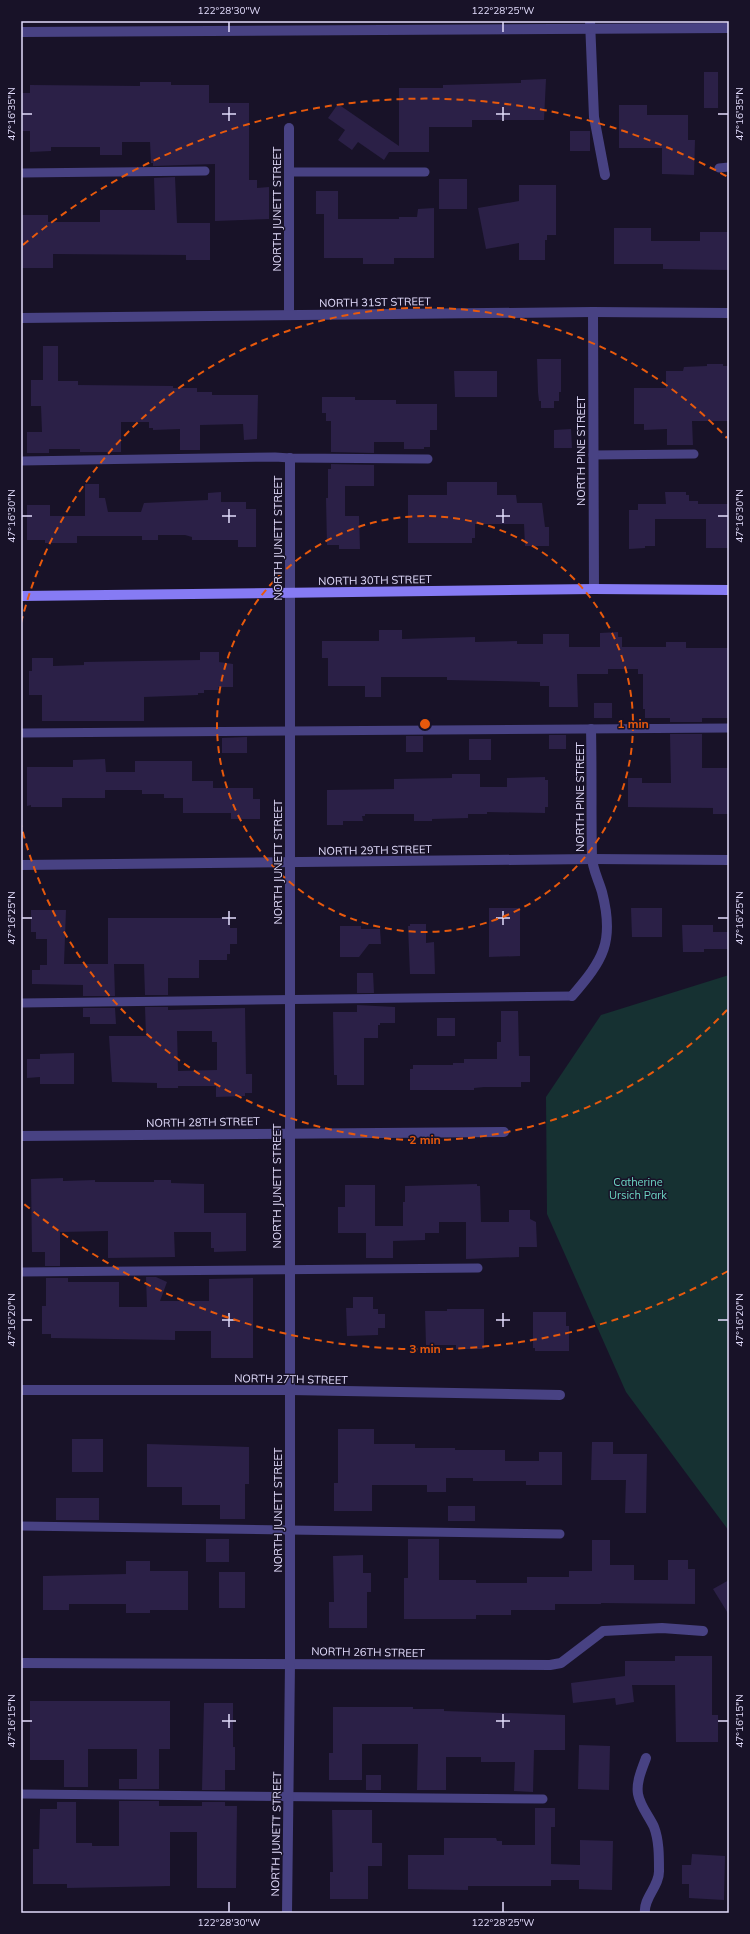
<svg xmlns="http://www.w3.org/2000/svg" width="750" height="1934" font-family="Mulish,sans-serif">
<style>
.green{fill:#163132}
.building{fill:#2b2047;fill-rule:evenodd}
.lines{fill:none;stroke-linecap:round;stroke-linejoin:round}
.service{stroke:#484283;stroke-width:9}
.minor{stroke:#484283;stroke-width:10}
.secondary{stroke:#867bf4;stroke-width:10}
.ticks{fill:none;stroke:#e2dcfc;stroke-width:1.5}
.ring{fill:none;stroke:#e8590c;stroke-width:2;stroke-dasharray:7 5}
.labels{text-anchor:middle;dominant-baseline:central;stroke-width:3;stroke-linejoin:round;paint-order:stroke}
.street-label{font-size:11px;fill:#e2dcfc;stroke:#181228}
.park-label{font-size:11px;fill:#6dd7c4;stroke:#181228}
.centre{fill:#e8590c;stroke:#181228;stroke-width:2}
.ring-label{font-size:12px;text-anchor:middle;font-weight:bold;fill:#e8590c;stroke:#181228;stroke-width:3;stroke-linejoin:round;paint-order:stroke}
.neatline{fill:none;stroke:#e2dcfc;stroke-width:1.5}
.ticks-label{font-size:10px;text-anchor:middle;fill:#e2dcfc}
</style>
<rect width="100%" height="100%" fill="#181228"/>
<!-- green -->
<polygon class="green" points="729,975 729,1531 626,1392 547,1214 546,1097 601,1015"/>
<!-- building -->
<g class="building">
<rect x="704" y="72" width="14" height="36"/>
<polygon points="546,79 544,120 472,120 472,127 429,127 429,152 389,152 384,160 358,142 352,150 338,140 345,130 328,118 338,104 399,146 399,88 443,88 443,85 521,83 521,80"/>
<polygon points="140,82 171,82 171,85 209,85 209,103 249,103 249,180 257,180 257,188 269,187 269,219 215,221 215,164 153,166 153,163 151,163 150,142 122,142 122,155 100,155 100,147 51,147 51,151 30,152 30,131 22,131 22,93 30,93 30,85 140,86"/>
<polygon points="619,105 647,105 647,115 688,115 688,140 695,140 694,175 662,174 662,148 619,148"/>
<rect x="570" y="131" width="20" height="20"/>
<polygon points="175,177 177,223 210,223 210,260 186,260 186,255 53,254 53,268 21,268 21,215 48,215 48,222 100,222 100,210 155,210 154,178"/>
<rect x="439" y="179" width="28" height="30"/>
<polygon points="519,185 556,185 556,235 547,235 547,240 545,240 545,260 519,260 519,243 486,249 478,208 519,201"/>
<polygon points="316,191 338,191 338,219 399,219 399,217 417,217 418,209 434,208 434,258 394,258 394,264 363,264 363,258 324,258 324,214 316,214"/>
<polygon points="614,228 651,228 651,241 700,241 700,232 729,232 729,270 663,269 663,264 614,264"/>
<polygon points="43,346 58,346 58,381 78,381 78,385 173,386 173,388 197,388 197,392 212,392 212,395 258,395 257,439 244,440 243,424 200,425 200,450 180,450 180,429 153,430 153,428 149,428 149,422 121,422 121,452 80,452 80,449 49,449 49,453 27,453 27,432 42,432 41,406 31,406 31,380 43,380"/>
<polygon points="537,359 561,359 561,392 559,392 559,401 554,401 554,408 541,408 541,401 539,401 538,392"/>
<polygon points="707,364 723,364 723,366 729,366 729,421 692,421 693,445 667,445 667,429 644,430 644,424 634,424 634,388 666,388 666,371 683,371 684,367 707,366"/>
<polygon points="454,371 497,371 497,397 455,397"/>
<polygon points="322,397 355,397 355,400 396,400 396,404 437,404 437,430 430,430 430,447 424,447 424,449 404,449 404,442 374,442 374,453 331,452 331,421 326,421 326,413 322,413"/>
<polygon points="571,429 572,448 554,448 554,430"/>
<polygon points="331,464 374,465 374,486 345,486 345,516 359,516 360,549 339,549 339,545 327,545 326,498 328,498 328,469 331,469"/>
<polygon points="447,482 497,482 497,495 516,495 517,503 542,503 545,527 549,527 549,546 525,546 524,524 475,524 475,538 472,538 472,543 408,543 408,495 447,495"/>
<polygon points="85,484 99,484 99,498 105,498 108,512 141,512 144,503 208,500 208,493 221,492 221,502 246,502 246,509 256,509 256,547 238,547 238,540 192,540 192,537 185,535 158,535 158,540 142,540 142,536 77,536 77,543 45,543 45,540 27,540 27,505 50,505 50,516 85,516"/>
<polygon points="665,492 686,492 686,495 689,495 689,501 698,501 698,504 728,504 728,548 706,548 706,519 655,519 655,546 645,546 645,548 629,549 629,510 638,510 638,504 666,504"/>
<polygon points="379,630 402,630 402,639 475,637 475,642 517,641 517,644 543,644 543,634 569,634 569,647 600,647 600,633 618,632 618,637 622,637 622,647 666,647 666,642 686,642 686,648 729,648 729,718 702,718 702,722 670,722 670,718 645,718 645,709 643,709 643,674 638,674 638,669 608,669 608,674 577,674 578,707 549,707 549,686 540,686 540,682 447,680 447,677 381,677 381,697 365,697 365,686 328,686 328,658 322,658 322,641 379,641"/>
<polygon points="200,652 219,652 219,662 233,664 233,687 218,687 219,690 204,690 204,693 198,693 198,695 144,697 144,721 42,721 42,695 29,695 29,671 32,671 32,658 53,658 53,666 84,665 84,662 200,660"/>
<rect x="594" y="703" width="18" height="15"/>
<polygon points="670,734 702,734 702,768 728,768 729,814 713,814 713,808 628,807 628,778 642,778 642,783 671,783"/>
<rect x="549" y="735" width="17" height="14"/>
<rect x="406" y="736" width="17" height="16"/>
<polygon points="247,737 247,753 222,753 222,738"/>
<rect x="469" y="739" width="22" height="21"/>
<polygon points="105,759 106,772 135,772 135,761 192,761 192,781 213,781 213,788 253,788 253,799 260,799 260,819 231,819 231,813 183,813 183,798 164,798 164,794 142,794 142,790 105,790 105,798 62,798 62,807 31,807 31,805 27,806 27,767 73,767 73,760"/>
<polygon points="452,774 480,774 480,787 507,787 507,778 545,777 545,780 548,780 548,807 545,807 545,813 487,812 487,814 468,814 468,818 432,819 432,821 414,821 414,814 365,814 365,816 362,816 363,821 343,821 343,825 327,825 327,790 394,789 394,779 452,778"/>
<polygon points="489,908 520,908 520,956 489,957"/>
<polygon points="631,908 662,908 662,937 632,937"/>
<polygon points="31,910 66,910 64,964 108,964 108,918 230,918 230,928 237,928 237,944 230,944 230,954 227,954 227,960 199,960 199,978 168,978 168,995 145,995 144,964 114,964 115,996 83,996 83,985 32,984 32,970 40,970 40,965 47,965 47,939 36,939 36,932 31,932"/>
<polygon points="410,924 426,924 426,943 434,942 435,974 410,974 408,926 410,926"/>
<polygon points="682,925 713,925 713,932 729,932 729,949 704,949 704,952 683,952"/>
<polygon points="340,926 361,926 361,929 380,929 381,944 369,944 359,957 340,957"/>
<polygon points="357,973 373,973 374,993 357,993"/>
<polygon points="357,1005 395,1007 395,1023 380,1023 380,1025 378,1025 378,1038 364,1038 364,1085 337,1085 337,1075 334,1075 333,1012 357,1012"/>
<path d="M145,1007H168V1010L245,1008L246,1074H252V1093H245V1096L216,1097V1086H178V1088H157V1083L112,1082L109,1036H146ZM177,1031H212V1042H217V1070L178,1071Z"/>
<polygon points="83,1008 115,1008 116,1024 90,1024 90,1017 83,1017"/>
<polygon points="501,1011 518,1011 519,1056 530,1056 530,1082 521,1082 521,1087 484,1087 474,1088 474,1090 410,1090 410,1069 413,1069 413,1065 453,1065 453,1063 464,1063 464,1059 497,1059 497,1042 501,1042"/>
<rect x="437" y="1018" width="18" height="18"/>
<polygon points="74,1053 74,1084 40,1084 40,1077 27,1078 27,1059 40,1059 40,1054"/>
<polygon points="63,1178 63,1181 95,1180 95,1182 154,1182 154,1180 171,1180 171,1183 204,1184 204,1213 246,1213 246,1251 214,1252 214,1248 211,1248 211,1232 174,1232 175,1257 108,1258 108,1231 60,1232 60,1266 45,1266 45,1252 32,1252 31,1179"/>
<polygon points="477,1184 477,1186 480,1186 481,1222 509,1222 509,1210 530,1210 530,1219 536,1222 537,1247 519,1247 519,1257 466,1259 466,1222 439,1222 439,1233 425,1233 425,1240 393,1241 393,1258 366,1258 366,1233 338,1233 338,1207 345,1207 345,1185 375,1185 375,1226 403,1226 403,1202 405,1202 405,1186"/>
<polygon points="146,1277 156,1277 167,1282 160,1301 209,1301 209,1279 253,1278 253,1358 211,1358 211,1331 175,1331 175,1340 51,1338 51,1334 42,1334 42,1306 46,1306 46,1278 68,1278 68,1282 119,1282 119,1307 147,1307"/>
<polygon points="353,1297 373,1297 373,1309 378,1309 378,1314 385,1314 385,1328 378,1328 378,1335 347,1336 346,1308 353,1308"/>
<polygon points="447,1309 484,1309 484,1349 456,1349 456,1345 426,1345 425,1311 447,1311"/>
<polygon points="533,1312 566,1312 566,1326 569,1326 569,1351 535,1351 535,1348 533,1348"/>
<polygon points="338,1429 374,1429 374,1444 415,1444 415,1448 455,1448 455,1450 505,1450 505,1461 539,1461 539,1452 562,1452 562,1485 526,1485 526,1481 473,1481 473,1478 446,1478 446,1492 427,1492 427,1485 372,1485 372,1511 334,1511 334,1483 338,1483"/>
<rect x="72" y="1439" width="31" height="33"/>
<polygon points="592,1442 613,1442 613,1454 647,1454 646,1513 625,1513 626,1480 591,1480"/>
<polygon points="147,1444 249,1447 249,1484 245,1484 245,1519 220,1519 220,1505 182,1505 182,1487 147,1487"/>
<rect x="56" y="1498" width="43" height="22"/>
<rect x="448" y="1506" width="27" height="15"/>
<rect x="206" y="1539" width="23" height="23"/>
<polygon points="408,1539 439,1539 439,1580 476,1580 476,1583 527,1583 527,1577 569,1577 569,1571 592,1571 592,1540 610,1540 610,1565 634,1565 634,1580 668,1580 668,1560 688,1560 688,1569 695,1569 695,1604 601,1603 601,1604 555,1604 555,1610 511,1610 511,1615 476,1615 476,1619 404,1619 404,1578 408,1578"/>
<polygon points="363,1555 363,1573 371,1573 371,1592 367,1592 367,1628 329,1628 329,1602 334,1602 333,1556"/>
<polygon points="126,1561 150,1561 150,1571 188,1571 188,1610 150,1610 150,1613 126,1613 126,1604 69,1604 69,1610 43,1610 43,1576 126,1574"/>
<rect x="219" y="1572" width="26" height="36"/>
<polygon points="729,1580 729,1615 713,1589"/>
<polygon points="675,1656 712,1656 712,1715 718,1715 718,1742 676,1742 675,1685 632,1685 634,1702 616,1705 615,1698 573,1703 571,1683 625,1676 625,1661 675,1661"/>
<polygon points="30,1701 170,1701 170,1749 159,1749 159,1789 119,1789 119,1779 137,1779 137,1749 88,1749 88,1787 64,1787 64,1760 30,1760"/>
<polygon points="204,1703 233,1703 233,1747 235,1747 235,1770 225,1770 225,1790 202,1790"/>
<polygon points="333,1707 413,1707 413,1709 444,1709 444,1711 565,1715 565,1750 534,1750 533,1792 514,1791 515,1762 481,1762 481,1757 446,1757 446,1790 417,1790 418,1744 362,1744 362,1780 329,1780 329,1753 333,1753"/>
<polygon points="579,1745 610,1746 609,1790 578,1789"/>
<rect x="366" y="1775" width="15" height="15"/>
<polygon points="119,1801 159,1801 159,1806 202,1806 202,1802 225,1802 225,1806 237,1806 236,1888 197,1888 197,1832 170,1832 170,1886 67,1888 67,1884 33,1884 33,1849 39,1849 40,1809 57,1809 57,1802 76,1802 76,1843 92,1843 92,1846 119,1846"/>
<polygon points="535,1808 555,1808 555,1827 551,1827 551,1864 580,1865 580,1840 613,1841 612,1890 579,1889 579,1880 551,1880 551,1886 468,1886 468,1890 408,1889 408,1855 444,1855 444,1838 496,1838 497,1841 502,1841 502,1845 535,1845"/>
<polygon points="332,1810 372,1810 372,1843 382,1843 382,1866 368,1866 368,1899 330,1899 330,1872 333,1872"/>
<polygon points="692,1854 725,1856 724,1900 689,1898 689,1884 682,1884 682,1865 691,1865"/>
</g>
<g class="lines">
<!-- service -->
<g class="service">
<polyline points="719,168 729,167"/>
<polyline points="289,172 425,172"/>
<polyline points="21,173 205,171"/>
<polyline points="593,455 694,454"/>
<polyline points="21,461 275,457 290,458 428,459"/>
<polyline points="21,733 729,728"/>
<polyline points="21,1003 572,996"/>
<polyline points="21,1272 478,1268"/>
<polyline points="21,1526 560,1534"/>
<polyline points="21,1794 543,1799"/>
</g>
<!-- minor -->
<g class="minor">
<polyline points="590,21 594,117 605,175"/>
<polyline points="21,32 729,28"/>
<polyline points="289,128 289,315"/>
<polyline points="593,312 594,589"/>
<polyline points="21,318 593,312 729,313"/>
<polyline points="21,865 592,859 729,860"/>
<path d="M572,996C603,960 615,942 602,892C599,881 592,868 592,857C591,814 592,771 591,729"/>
<polyline points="21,1136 504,1132"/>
<polyline points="21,1390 290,1390 560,1395"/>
<polyline points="21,1663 550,1665 561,1663 603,1631 662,1628 703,1631"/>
<polyline points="287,1913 290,1663 290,458"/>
<path d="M645,1913C643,1898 660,1886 659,1870C659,1856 659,1840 654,1827C649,1816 640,1806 638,1794C636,1782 642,1769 646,1758"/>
</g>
<!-- secondary -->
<polyline class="secondary" points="21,596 594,589 729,590"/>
</g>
<!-- ticks -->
<path class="ticks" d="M229,22V32M503,22V32M229,107V121M503,107V121M22,114H32M222,114H236M496,114H510M718,114H728M229,509V523M503,509V523M22,516H32M222,516H236M496,516H510M718,516H728M229,911V925M503,911V925M22,918H32M222,918H236M496,918H510M718,918H728M229,1313V1327M503,1313V1327M22,1320H32M222,1320H236M496,1320H510M718,1320H728M229,1714V1728M503,1714V1728M22,1721H32M222,1721H236M496,1721H510M718,1721H728M229,1902V1912M503,1902V1912"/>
<!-- distance rings -->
<g class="ring">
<circle cx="425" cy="724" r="208"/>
<path d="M727 1010A416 416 0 0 1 21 825M21 623A416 416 0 0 1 727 438"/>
<path d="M728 1271A625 625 0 0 1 23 1203M23 245A625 625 0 0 1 728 177"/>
</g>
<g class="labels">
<!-- street labels -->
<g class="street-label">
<text transform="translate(277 209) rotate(-90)">NORTH JUNETT STREET</text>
<text transform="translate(375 302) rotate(-1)">NORTH 31ST STREET</text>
<text transform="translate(581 451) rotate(-90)">NORTH PINE STREET</text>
<text transform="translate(278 538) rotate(-90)">NORTH JUNETT STREET</text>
<text transform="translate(375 580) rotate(-1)">NORTH 30TH STREET</text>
<text transform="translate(580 797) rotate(-90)">NORTH PINE STREET</text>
<text transform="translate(375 850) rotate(-1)">NORTH 29TH STREET</text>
<text transform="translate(278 862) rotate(-90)">NORTH JUNETT STREET</text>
<text transform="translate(203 1122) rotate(-1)">NORTH 28TH STREET</text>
<text transform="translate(277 1186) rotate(-90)">NORTH JUNETT STREET</text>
<text transform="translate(291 1379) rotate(1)">NORTH 27TH STREET</text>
<text transform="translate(278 1510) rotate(-90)">NORTH JUNETT STREET</text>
<text transform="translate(368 1652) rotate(1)">NORTH 26TH STREET</text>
<text transform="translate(276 1834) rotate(-89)">NORTH JUNETT STREET</text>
</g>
<!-- park labels -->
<g class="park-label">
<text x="638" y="1182">Catherine<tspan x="638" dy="13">Ursich Park</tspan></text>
</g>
</g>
<circle cx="425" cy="724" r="6" class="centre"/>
<g class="ring-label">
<text x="633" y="728">1 min</text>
<text x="425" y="1144">2 min</text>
<text x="425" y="1353">3 min</text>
</g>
<!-- border -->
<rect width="750" height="1934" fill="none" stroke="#181228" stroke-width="44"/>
<rect x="22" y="22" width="706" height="1890" class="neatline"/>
<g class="ticks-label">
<text x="229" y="14">122°28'30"W</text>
<text x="503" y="14">122°28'25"W</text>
<text transform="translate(11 114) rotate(-90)" y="4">47°16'35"N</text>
<text transform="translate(739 114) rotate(-90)" y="4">47°16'35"N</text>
<text transform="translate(11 516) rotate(-90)" y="4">47°16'30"N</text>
<text transform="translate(739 516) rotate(-90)" y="4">47°16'30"N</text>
<text transform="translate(11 918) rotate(-90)" y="4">47°16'25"N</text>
<text transform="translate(739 918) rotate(-90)" y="4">47°16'25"N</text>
<text transform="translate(11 1320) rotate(-90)" y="4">47°16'20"N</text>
<text transform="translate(739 1320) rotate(-90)" y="4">47°16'20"N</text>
<text transform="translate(11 1721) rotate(-90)" y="4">47°16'15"N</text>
<text transform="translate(739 1721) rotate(-90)" y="4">47°16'15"N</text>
<text x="229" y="1926">122°28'30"W</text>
<text x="503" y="1926">122°28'25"W</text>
</g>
</svg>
